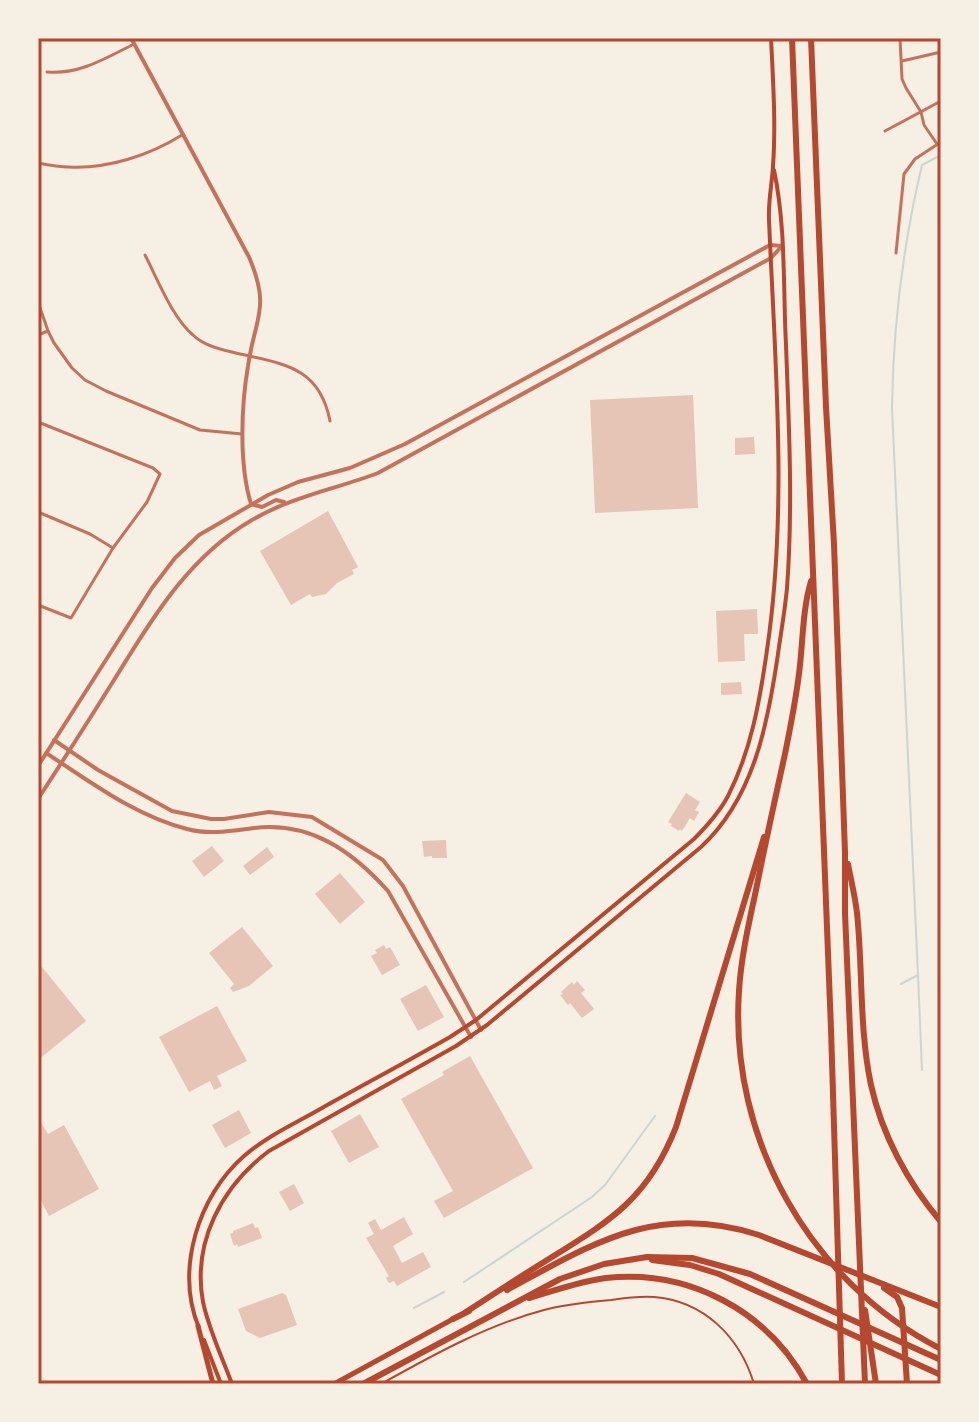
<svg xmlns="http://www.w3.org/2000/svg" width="979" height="1422" font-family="'Titillium Web',sans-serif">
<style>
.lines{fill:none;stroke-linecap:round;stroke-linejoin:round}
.stream{stroke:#c9d6d2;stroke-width:2}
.building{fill:#e6c5b7}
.path{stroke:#b5482f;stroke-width:2}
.minor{stroke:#c5725c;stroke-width:3}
.tertiary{stroke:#c5725c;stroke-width:4}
.secondary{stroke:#b5482f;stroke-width:4}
.primary{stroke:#b5482f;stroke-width:5}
.motorway{stroke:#b5482f;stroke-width:6}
.neatline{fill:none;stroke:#b5482f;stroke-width:3}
</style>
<rect width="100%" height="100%" fill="#f6efe4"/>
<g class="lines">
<!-- stream -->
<g class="stream">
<polyline points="941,38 941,39"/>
<polyline points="918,975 922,1070"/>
<path d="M901,984L918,975L892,408C893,326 903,245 922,165L941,155"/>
<polyline points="464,1282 592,1197 605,1185 655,1116"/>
<polyline points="414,1308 444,1292"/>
</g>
</g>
<!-- building -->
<g class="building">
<polygon points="693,395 698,508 595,513 590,400"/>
<polygon points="754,437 755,454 735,455 735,438"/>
<polygon points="328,511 358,567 352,570 354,574 337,583 326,594 312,597 310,594 291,605 260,551"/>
<polygon points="757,609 758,634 744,634 745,661 718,662 716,611"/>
<polygon points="741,682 742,694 721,695 721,683"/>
<polygon points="686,793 700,802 695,810 699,812 694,821 690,818 682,831 680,829 679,831 671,826 672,824 668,822"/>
<polygon points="446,840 447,858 432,858 432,856 424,857 422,841"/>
<polygon points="212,846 224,861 204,877 192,861"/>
<polygon points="267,847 274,857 250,875 243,866"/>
<polygon points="340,873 365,902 340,924 315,894"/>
<polygon points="242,927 273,966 249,986 233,992 230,988 234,984 209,953"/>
<polygon points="384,945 386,949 390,947 400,965 382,975 371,956 377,953 375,950"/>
<polygon points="38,962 86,1021 38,1060"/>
<polygon points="577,981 585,990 581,993 594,1009 582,1018 570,1003 568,1005 560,995 563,994 561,992 572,982 574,985"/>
<polygon points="426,985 444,1017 418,1031 400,999"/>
<polygon points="217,1006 247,1061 217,1076 222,1086 214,1090 210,1081 189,1092 159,1037"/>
<polygon points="470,1056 533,1168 444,1218 434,1201 453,1191 401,1099 444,1075 442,1072"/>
<polygon points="239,1110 251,1133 225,1148 212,1125"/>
<polygon points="360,1114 379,1147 349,1163 331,1131"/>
<polygon points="40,1121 48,1134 64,1125 99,1189 49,1216 38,1195 38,1122"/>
<polygon points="294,1184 304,1203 290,1211 279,1192"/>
<polygon points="404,1217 413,1234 393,1246 402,1263 423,1252 431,1267 397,1286 394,1281 389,1283 386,1278 389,1276 366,1238 374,1234 368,1223 375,1219 381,1230"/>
<polygon points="253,1223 255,1228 258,1227 262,1238 238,1247 237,1244 234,1246 230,1234 233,1233 233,1231"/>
<polygon points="282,1293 286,1295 297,1325 260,1338 246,1331 238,1309"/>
</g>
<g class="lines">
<!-- path -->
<path class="path" d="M381,1384C433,1355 487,1325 544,1310C566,1304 588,1302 611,1300C625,1298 639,1296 654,1297C704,1301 740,1337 754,1384"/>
<!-- minor -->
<g class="minor">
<polyline points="900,38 902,79 906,88 921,112 924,125 937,144"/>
<polyline points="902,61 941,52"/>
<path d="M47,72C79,75 106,58 134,44"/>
<polyline points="885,131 941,101"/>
<path d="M38,163C48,165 59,167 69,167C108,169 150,155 182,135"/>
<polyline points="896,253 904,174 915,159 941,142"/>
<path d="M145,255C158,280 172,317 193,335C203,345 218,349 232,352C280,364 319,364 330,421"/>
<polyline points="38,302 48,331 54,343 72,368 85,380 106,391 200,430 242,434"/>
<polyline points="38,335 48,331"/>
<polyline points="38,422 153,468 160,474 147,502 113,548 71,618 38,605"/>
<polyline points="38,512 90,534 113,548"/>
</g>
<!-- tertiary -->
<g class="tertiary">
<path d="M131,38L249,257C271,309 255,317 248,366C241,407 239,465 251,504L262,507L276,500L284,502"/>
<polyline points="54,740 98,770 172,811 211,819 224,819 269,812 312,817 383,860 403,886 481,1030"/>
<path d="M46,753C91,782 135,816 187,829C210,835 231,831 254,828C310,821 352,851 388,891L471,1037"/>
<polyline points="38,766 152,588 175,558 199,535 268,495 298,482 350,468 405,444 770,245 782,246"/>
<path d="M38,799C64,759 89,720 114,680C152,619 188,557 252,520C291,497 336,489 378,473L771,258L782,246"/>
</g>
<!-- secondary -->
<g class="secondary">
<path d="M199,1328C175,1270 198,1196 244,1156C267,1136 296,1123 322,1108C365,1084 408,1061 450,1037L476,1020L694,839C707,826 719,813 728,796C751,751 760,700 767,650C788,508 775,363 769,220C768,201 772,184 773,166C776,124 773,80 771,38"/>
<polyline points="204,1340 221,1384"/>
<path d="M232,1384C222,1357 209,1330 203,1302C192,1242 222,1186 269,1151L456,1046L487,1025L701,847C754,798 768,723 778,654C781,632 785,610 787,588C793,507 789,426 786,345C783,287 786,227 774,170"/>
</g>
<!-- primary -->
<g class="primary">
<polyline points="198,1326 213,1384"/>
<polyline points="334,1384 453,1319"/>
</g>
<!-- motorway -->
<g class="motorway">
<polyline points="792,38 831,1029 842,1384"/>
<polyline points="811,38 826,407 834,544 845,853 845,913 865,1384"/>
<path d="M811,581C803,608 803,637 800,665C797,695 791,724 785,754C775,799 765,845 756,890C749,923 741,957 739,991C729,1139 810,1282 941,1349"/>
<path d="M848,864C851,880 855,896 857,913C863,970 859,1029 871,1085C882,1135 908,1183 941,1222"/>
<polyline points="652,1260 690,1265 719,1274 941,1375"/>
<polyline points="884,1288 897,1297 902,1308 907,1384"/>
<path d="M507,1290C594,1243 656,1202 759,1235L941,1307"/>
<path d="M529,1298C554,1291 580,1281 606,1278C689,1269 768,1311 807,1384"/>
<polyline points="865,1310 876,1384"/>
<path d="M466,1312C492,1295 518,1278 544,1262C608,1222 647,1201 676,1127L764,837"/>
<polyline points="453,1319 469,1311"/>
<polyline points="363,1384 560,1279 604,1264 647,1257 692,1258 750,1274 941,1360"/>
</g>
</g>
<!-- border -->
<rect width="979" height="1422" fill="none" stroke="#f6efe4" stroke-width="80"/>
<rect x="40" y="40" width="899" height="1342" class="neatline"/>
</svg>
